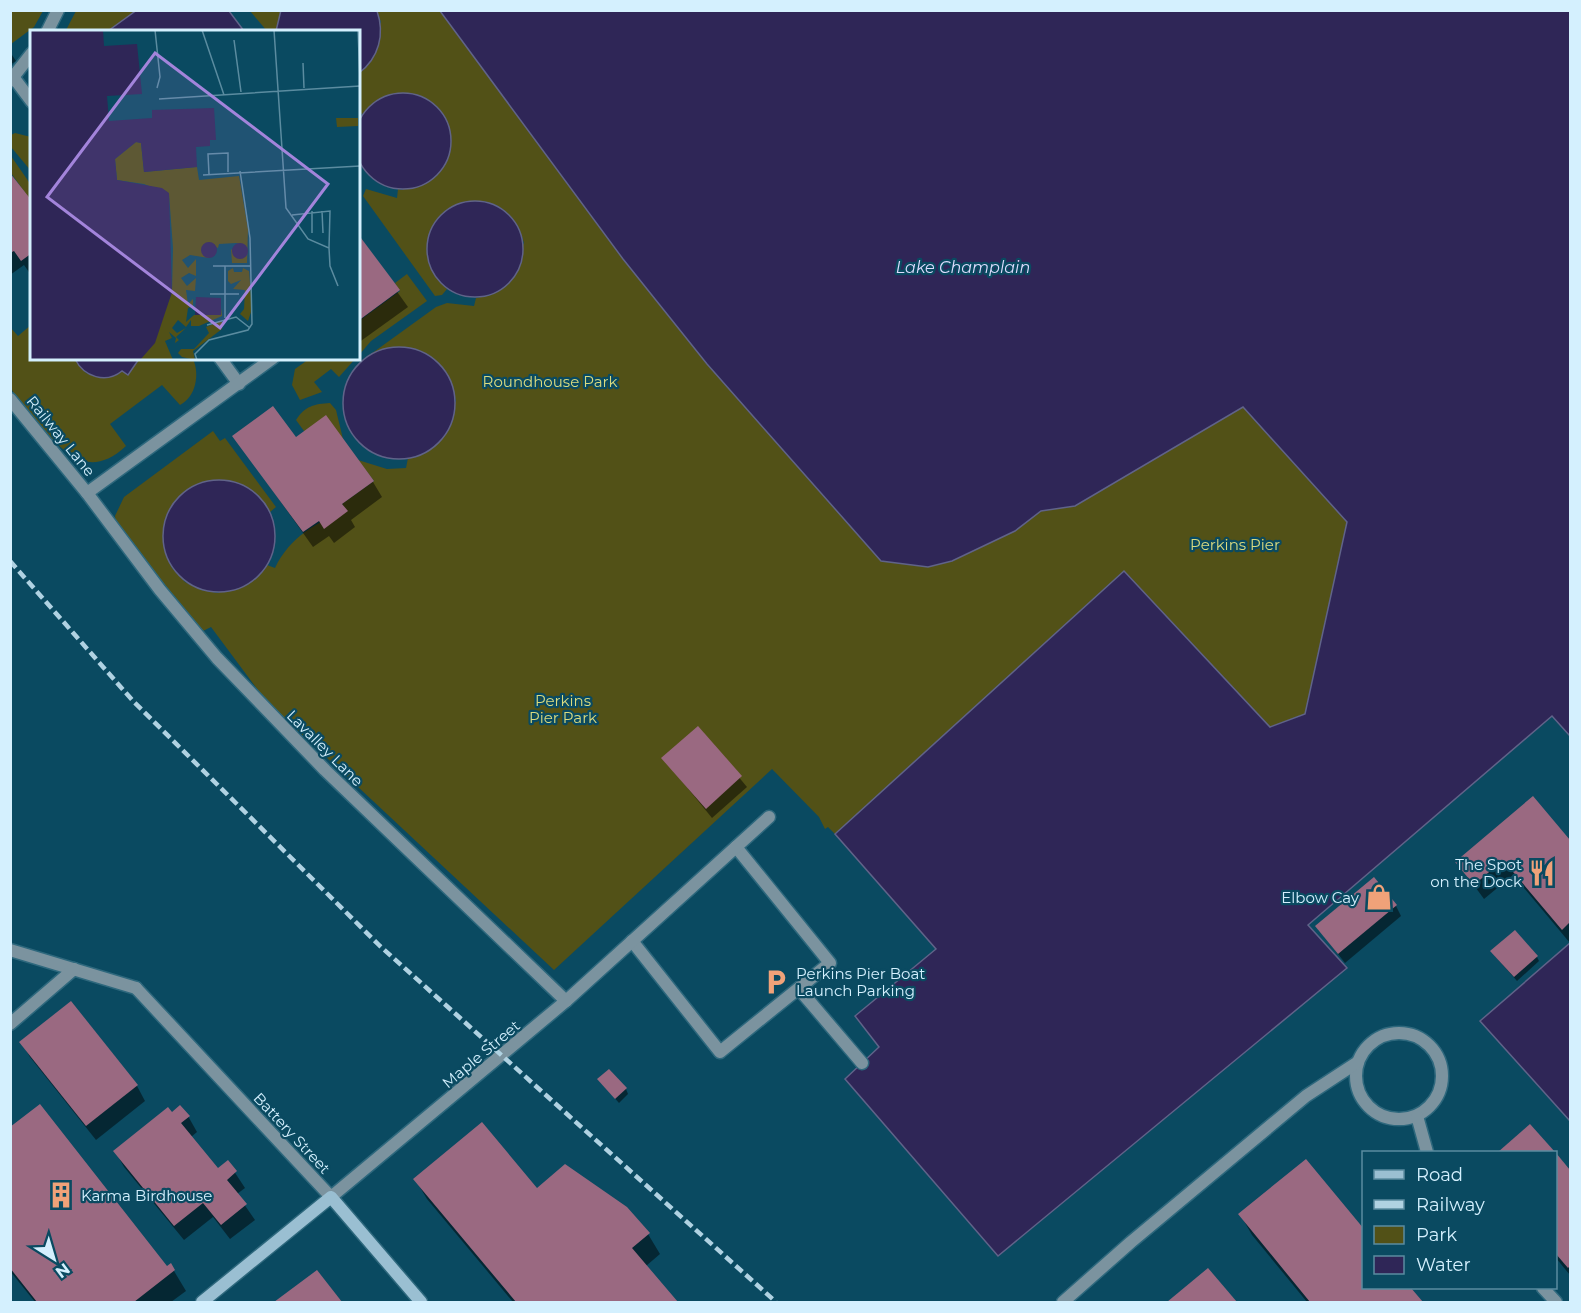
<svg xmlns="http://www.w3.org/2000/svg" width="1581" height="1313" font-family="Montserrat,sans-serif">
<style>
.green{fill:#525117}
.water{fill:#2f2657;stroke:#606389;stroke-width:1.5}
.shadow{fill:#0007}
.building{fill:#9a6981}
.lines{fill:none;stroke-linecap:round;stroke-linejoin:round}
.lane-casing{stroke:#2e687d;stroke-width:15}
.street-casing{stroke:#2e687d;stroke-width:15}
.secondary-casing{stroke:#2e687d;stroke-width:15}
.lane{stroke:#7b939f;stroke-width:12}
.street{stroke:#7b939f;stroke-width:12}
.secondary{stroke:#9abfd2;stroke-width:12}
.rail{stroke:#b0d2e2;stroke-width:4.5;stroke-dasharray:9 4.5;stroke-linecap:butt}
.labels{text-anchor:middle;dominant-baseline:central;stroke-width:4.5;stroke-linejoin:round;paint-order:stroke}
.park-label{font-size:15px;fill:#dbdb7f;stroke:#0a4a61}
.street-label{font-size:15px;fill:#d4f0fe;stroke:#0a4a61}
.poi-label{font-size:15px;fill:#d4f0fe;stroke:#0a4a61;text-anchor:end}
.water-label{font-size:16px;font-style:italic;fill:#dfddff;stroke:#0a4a61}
.inset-road{fill:none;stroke:#5b8ca0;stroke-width:1.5}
.view{fill:#a384db;fill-opacity:0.15;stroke:#a384db;stroke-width:3}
.inset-edge{fill:none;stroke:#d4f0fe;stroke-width:3}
</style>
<rect width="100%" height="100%" fill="#0a4a61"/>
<!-- green -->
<g class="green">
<polygon points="11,10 43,11 34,27 11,44"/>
<path d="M440,10L623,259L707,364L881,561L1015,531L1041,511L1075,506L1243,407L1347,522L1305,714L1270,727L1124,571L835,834L828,827L825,829L819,817L772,769L554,970L266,701L211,627L199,633L180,609L175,596L168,593L117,533L115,516L124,497L213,431L220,441L225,438L276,507L270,512L259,496L165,553L172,568L185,582L201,590L218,593L267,565L275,568C290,537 316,522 347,511L342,504L374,481L358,460L387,469L406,468L408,458L417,457L456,401C446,353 407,334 364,359L436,307L447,303L474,306L476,298L491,295L524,243C499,154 381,224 447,289L442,295L435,296L363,196L366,189L397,198L398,189L403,190L362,113L358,120L359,73L381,22L377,11Z"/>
<polygon points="76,11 137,11 108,31 65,32"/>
<polygon points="250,11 281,11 276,31 267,31"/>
<polygon points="15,133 31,137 31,171 11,147 11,135"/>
<polygon points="11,156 31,185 31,201 11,173"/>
<polygon points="407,274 427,301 371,341 359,355 359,321 400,291 395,283"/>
<path d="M31,325L32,358L75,359L86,373L105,378L137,363L139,359H193C200,374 196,397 180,405L162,385L110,424L126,446C85,484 59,447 33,416C27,408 13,396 11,387C6,369 11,345 10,327L18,336Z"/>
<polygon points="309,359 309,358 355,359 339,377 331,369 314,382 322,392 300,400 292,385 295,369"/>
<path d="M330,403L336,410L343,439L304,431L296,420C305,406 314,404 330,403Z"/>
</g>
<!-- water -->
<g class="water">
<polygon points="137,10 229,11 244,31 108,31"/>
<path d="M281,10L377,11C385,34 379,58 359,73L358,32L276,31Z"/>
<polygon points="440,11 1570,11 1570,736 1552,716 1308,925 1347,968 998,1256 845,1079 879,1047 855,1016 936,949 835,834 1124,571 1270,727 1305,714 1347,522 1243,407 1075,506 1041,511 1015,531 952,561 928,567 881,561 707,364 623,259"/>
<circle cx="403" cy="141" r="48"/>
<circle cx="475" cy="249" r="48"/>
<circle cx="399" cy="403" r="56"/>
<path d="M75,359H139L128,375L122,371C106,384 84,377 75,359Z"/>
<circle cx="219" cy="536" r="56"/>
<polygon points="1570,943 1570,1121 1480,1021"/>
</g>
<!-- shadow -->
<g class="shadow">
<polygon points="10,52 16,61 10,65"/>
<polygon points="10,176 32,203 31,275 24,265 10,275"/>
<polygon points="358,237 408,307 358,343"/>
<polygon points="234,436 296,439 373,482 382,497 351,520 355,527 334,543 329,536 313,547"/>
<polygon points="698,728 747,787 712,818 663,758"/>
<polygon points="1533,798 1570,842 1570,943 1513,875 1484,899 1457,862"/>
<polygon points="1396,906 1401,916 1345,963 1317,927"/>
<polygon points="1495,956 1537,957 1539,961 1517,981"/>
<polygon points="21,1042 137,1086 145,1101 96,1140 30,1057"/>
<polygon points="599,1080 626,1089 628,1094 619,1103"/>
<polygon points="172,1114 188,1116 197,1132 191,1137 218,1170 228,1162 245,1188 237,1194 255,1220 230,1239 213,1217 184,1240 124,1167 115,1151"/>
<polygon points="1529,1126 1553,1152 1500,1152"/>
<polygon points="10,1129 166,1268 174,1271 186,1291 171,1302 35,1302 10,1271"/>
<polygon points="1556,1156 1570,1172 1570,1275 1556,1258"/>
<polygon points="415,1179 537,1190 648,1234 660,1254 646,1266 676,1302 513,1302 427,1199"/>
<polygon points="1240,1214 1364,1288 1409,1288 1421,1302 1307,1302 1252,1235"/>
<polygon points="1208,1270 1235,1302 1170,1302"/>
<polygon points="317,1272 340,1302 277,1302"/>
</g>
<!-- building -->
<g class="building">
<polygon points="10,173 32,201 32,253 21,261 14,251 10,253"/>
<polygon points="358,234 400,290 358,321"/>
<polygon points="273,406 296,437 326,415 374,481 342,504 348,511 324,529 319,521 303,532 232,436"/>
<polygon points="698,726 742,776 706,809 661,758"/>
<polygon points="1533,796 1570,840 1570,922 1562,930 1503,860 1474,885 1455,862"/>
<polygon points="1374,877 1397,905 1338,954 1315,926"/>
<polygon points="1515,930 1538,956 1514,977 1490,951"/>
<polygon points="71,1001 138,1085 86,1126 19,1042"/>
<polygon points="609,1069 627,1088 615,1099 597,1079"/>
<polygon points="40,1104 167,1266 171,1263 175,1270 134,1302 37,1302 10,1268 10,1127"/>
<polygon points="180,1105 190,1116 181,1123 218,1168 228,1160 237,1171 227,1180 247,1204 221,1225 203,1203 174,1226 113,1151 168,1107 172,1112"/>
<polygon points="482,1122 537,1188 565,1164 627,1207 650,1233 632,1248 678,1302 516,1302 413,1179"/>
<polygon points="1530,1124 1555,1152 1498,1152"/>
<polygon points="1556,1153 1570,1170 1570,1266 1568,1268 1556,1254"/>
<polygon points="1306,1159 1364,1229 1364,1288 1411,1288 1423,1302 1310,1302 1238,1214"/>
<polygon points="1208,1268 1237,1302 1167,1302"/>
<polygon points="317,1270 342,1302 274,1302"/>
</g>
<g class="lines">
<!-- lane casing -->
<g class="lane-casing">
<g id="lane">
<polyline points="47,32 58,10"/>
<polyline points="14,78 32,102"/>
<polyline points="10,81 32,53"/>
<polyline points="220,358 239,384"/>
<polyline points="10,399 87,493 160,590 217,658 325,770 566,1001"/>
<polyline points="87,493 273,358"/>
<polyline points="632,941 720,1052 830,963 736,847"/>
<polyline points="10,950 136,988"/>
<polyline points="799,989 862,1063"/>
<polyline points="10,1024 74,969"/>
<circle cx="1399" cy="1076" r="43"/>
<polyline points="1417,1116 1427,1152"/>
<polyline points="1543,1288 1556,1302"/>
<polyline points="1063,1302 1131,1242 1306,1096 1358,1062"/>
</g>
</g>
<!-- street casing -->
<g class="street-casing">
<polyline id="street" points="136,988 331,1197 566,1001 769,817"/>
</g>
<!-- secondary casing -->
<g class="secondary-casing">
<polyline id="secondary" points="202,1302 331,1197 421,1302"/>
</g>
<!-- lane -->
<use href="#lane" class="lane"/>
<!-- street -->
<use href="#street" class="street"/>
<!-- secondary -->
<use href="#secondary" class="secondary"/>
<!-- rail -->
<polyline class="rail" points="10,561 133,701 380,946 776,1302"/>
</g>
<!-- icons -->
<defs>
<g id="restaurant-bare" transform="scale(2.07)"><path d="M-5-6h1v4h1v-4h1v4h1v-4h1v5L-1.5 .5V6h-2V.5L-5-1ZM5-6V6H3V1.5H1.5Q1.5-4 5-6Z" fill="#f0a279" stroke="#0a4a61" stroke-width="2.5" paint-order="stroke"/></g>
<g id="shop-bare" transform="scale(2.07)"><path d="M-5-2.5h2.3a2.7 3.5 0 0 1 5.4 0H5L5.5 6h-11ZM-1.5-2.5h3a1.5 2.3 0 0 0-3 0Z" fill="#f0a279" stroke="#0a4a61" stroke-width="2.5" paint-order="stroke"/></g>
<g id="parking-bare" transform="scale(2.07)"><path d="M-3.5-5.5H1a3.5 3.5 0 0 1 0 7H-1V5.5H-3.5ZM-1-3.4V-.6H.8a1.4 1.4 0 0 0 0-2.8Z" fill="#f0a279" stroke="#0a4a61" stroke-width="2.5" paint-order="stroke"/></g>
<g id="building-bare" transform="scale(2.07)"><path d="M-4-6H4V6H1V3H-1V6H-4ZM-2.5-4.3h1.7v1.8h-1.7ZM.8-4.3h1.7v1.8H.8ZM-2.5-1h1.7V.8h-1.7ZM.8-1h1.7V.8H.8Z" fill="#f0a279" stroke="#0a4a61" stroke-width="2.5" paint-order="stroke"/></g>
</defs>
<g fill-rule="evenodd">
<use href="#restaurant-bare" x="1542" y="873"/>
<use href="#shop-bare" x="1379" y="897"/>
<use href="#parking-bare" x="776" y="982"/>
<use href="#building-bare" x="61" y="1195"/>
</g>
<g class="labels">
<!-- park labels -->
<g class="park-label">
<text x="550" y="381">Roundhouse Park</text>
<text x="1235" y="544">Perkins Pier</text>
<text x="563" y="700">Perkins<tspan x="563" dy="17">Pier Park</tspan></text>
</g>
<!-- street labels -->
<g class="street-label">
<text transform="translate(61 436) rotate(51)">Railway Lane</text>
<text transform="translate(325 748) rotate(45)">Lavalley Lane</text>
<text transform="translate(481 1054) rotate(-40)">Maple Street</text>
<text transform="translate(292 1133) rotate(47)">Battery Street</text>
</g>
<!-- poi labels -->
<g class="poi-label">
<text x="1522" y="864">The Spot<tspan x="1522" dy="17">on the Dock</tspan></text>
<text x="1359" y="897">Elbow Cay</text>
<text x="796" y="973" text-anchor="start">Perkins Pier Boat<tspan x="796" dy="17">Launch Parking</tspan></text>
<text x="81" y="1195" text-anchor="start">Karma Birdhouse</text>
</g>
<!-- water labels -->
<g class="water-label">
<text x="963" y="267">Lake Champlain</text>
</g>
</g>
<!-- overview -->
<g transform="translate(30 30)">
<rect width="330" height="330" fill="#0a4a61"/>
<path d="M306,88H328V96L307,97ZM106,112L111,113L114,142L167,137L169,150L209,146L218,199L217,233H202L201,219L210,228L217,223L215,215L206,213L189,214L188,218L177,213L173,216L179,228L160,225L152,230L158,238L166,229V246L159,243L151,248L157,256L166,248L165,261L156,260L158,274L163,269V276L158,278L156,292L164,285H191V278L192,285V286L169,296H161V290L156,297L148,290L142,298L147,303L156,298L146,307L149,310L145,313L146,308L139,302L142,308L135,311L143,330H110L122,314L142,262L143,218L139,164L114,154L87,150L85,129ZM203,238L204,242H212L213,238L219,241L222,279L218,291L210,284L214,279L215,260L203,259L211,250L201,254L198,251V241ZM188,292H192V299L163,321L165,330L152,327L148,323L151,319H164L179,303L176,297Z" fill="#525117"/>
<path d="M0,0H73L74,16L107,14L112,64L77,66L79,91L122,88V80L184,78L186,110H180V116L166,117L167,137L114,142L111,113L106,112L85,129L87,150L132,158L139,163L142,262L125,313L110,330H0ZM171 220a8 8 0 1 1 16 0a8 8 0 1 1-16 0ZM202 221a8 8 0 1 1 16 0a8 8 0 1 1-16 0ZM166,267L191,268V285H165Z" fill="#2f2657"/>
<path class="inset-road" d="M125,0L130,47L127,58M172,0L194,65M244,0L256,178L278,209L299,218L300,236L308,256M328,0L330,50M204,10L211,62M273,33L274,58M129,69L330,56M179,144L178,124L198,123V142M173,145L330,136M282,181V203M292,181L293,203M262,185L300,181L299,218M183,236H221M180,264H209M195,288V236M177,295L206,287L220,298M167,330L165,324L179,310L218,300L222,294L220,208L210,141"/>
<path class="view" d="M125,23L298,154L190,298L17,167Z"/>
<rect width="330" height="330" class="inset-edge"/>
</g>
<!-- border -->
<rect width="1581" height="1313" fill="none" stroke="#d4f0fe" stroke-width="24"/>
<!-- legend -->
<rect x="1362" y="1151" width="195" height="138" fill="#0a4a61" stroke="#5b8ca0" stroke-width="1.5"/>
<rect x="1374" y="1170" width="30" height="9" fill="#9abfd2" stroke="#5b8ca0" stroke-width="1.5"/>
<text x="1416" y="1181" font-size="18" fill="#d4f0fe">Road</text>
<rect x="1374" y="1200" width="30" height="9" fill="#b0d2e2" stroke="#5b8ca0" stroke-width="1.5"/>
<text x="1416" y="1211" font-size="18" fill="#d4f0fe">Railway</text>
<rect x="1374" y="1226" width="30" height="18" fill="#525117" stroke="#5b8ca0" stroke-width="1.5"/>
<text x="1416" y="1241" font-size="18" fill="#d4f0fe">Park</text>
<rect x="1374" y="1256" width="30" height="18" fill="#2f2657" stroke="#5b8ca0" stroke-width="1.5"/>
<text x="1416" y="1271" font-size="18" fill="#d4f0fe">Water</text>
<!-- north arrow -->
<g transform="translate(54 1259) rotate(143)" stroke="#0a4a61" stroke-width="4.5" paint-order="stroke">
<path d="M0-4.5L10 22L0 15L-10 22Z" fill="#d4f0fe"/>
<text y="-9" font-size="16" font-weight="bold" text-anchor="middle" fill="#d4f0fe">N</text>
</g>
</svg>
